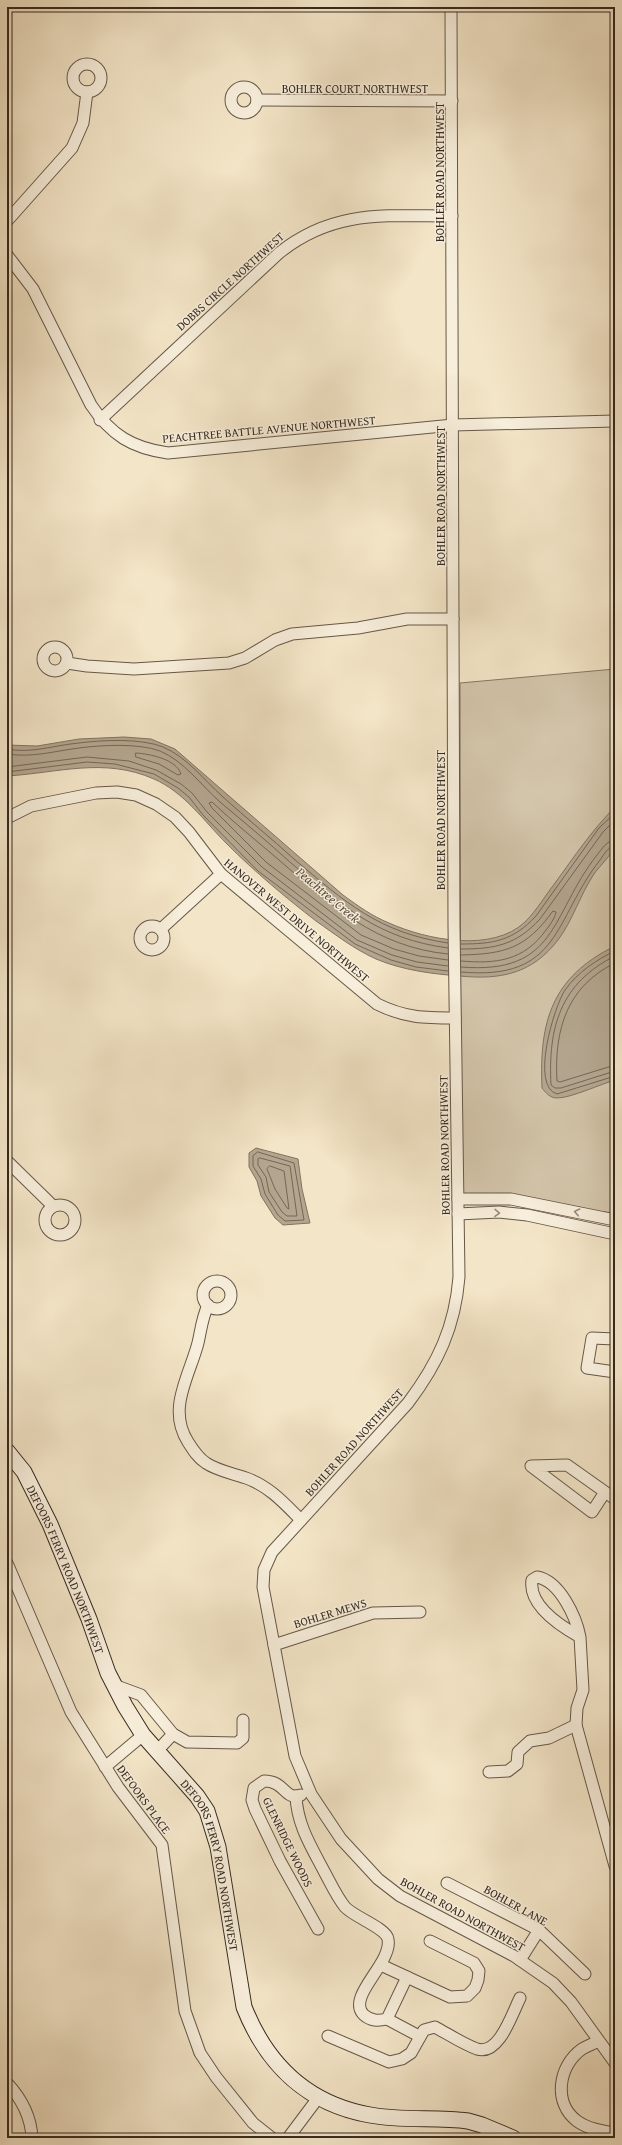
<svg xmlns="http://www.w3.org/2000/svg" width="622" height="2145" font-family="'Gentium Book Plus',serif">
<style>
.green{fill:#d3c5aa;stroke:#847764}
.water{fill:#b3a58e;stroke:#817362}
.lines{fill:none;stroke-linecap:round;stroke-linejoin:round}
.shore{stroke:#746756;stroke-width:1}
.street-casing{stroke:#655849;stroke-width:13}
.secondary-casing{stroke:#36291f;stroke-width:17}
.street{stroke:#f7eedb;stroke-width:11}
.secondary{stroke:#f7eedb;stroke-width:15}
.oneway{stroke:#968c7d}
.labels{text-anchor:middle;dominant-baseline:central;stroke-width:3;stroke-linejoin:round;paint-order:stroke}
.street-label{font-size:12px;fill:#36291f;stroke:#f7eedb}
.water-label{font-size:13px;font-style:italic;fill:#5c4e40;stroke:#f7eedb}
</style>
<rect width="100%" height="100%" fill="#f3e5c7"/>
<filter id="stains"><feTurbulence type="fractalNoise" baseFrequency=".005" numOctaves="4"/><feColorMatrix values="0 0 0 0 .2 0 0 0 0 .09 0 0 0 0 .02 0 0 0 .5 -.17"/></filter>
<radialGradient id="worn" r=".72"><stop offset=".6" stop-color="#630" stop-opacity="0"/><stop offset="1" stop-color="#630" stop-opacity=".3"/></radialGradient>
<!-- green -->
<polygon class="green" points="615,669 615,1213 461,1197 460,683"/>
<!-- water -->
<g class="water">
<path d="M124,737L151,739L175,749L343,895C358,906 372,916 389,923C427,940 492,953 525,922C537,910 545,896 555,883C574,857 592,830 615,807C615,819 618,835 615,846C613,853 599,867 594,874C580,895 573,920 558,940C532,974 500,980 460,976C432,974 402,970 376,959C354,949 336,935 316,921C285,897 255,872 227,844C204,821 184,792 154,779C104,757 58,773 7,776V745L37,746L79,739Z"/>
<path d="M615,946V1080C601,1084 571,1098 557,1098C550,1098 546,1093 542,1088C539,1021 552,977 615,946Z"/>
<polygon points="256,1148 298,1159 302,1189 310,1223 283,1225 275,1218 261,1196 257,1181 249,1167 249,1153"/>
</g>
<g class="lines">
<!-- shore -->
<g class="shore">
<path d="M7,749C31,754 55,745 79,743C102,740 141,738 163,747C187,757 204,780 223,797C246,818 271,838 294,859C345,902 379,933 448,943"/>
<path d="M136,753C150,754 176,759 181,774L178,775L159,764L136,757Z"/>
<path d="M7,754C32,758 55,751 79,748C101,745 139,743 160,751C184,761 201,785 220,802C244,822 268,842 291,863C342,906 379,939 448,948"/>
<polyline points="7,767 87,757 129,761 156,770 181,784 192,793 207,812 262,867 357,940 392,955 417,962 448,966"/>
<polyline points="7,772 87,762 115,764 154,774 178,788 189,797 203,815 258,871 355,944 391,960 416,967 448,971"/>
<path d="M461,944C493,944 513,941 536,916L599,828L615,813"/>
<path d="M461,949C495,949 516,945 540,919L603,832L615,820"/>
<path d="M615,951C596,960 578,972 565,990C554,1007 530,1086 557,1094L615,1076"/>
<path d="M448,954C376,947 331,905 279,860C257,841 233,822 212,802L209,803L212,808L266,862L361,935L394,949L419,956L448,960"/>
<path d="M461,955C506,954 526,948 553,911L556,912C555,918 550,925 546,930C524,961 496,964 461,961"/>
<path d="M615,956C560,983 548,1028 551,1085L555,1088H561L615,1071"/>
<path d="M615,963C567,986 554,1030 557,1081L560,1082L615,1065"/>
<path d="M461,967C558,975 550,915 597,855C602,849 606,841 615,840"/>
<path d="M461,972C561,981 553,920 600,860C604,855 608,846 615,846"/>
<polygon points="258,1152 294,1163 304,1220 285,1221 278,1215 265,1194 261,1179 253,1166 253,1156"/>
<polygon points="260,1158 290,1166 297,1216 287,1216 282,1212 269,1192 266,1177 258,1165 258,1159"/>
<polygon points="270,1166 284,1171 289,1209 287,1208 275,1189 267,1169"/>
</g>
<!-- street casing -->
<g class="street-casing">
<g id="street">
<path d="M451,7L454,926L459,1277C455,1327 438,1363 408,1403L272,1552L264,1570L263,1587L295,1756L311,1794L341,1839L378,1879L400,1896L514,1956L553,1983L571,2002L615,2063"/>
<circle cx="87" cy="78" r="14"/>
<circle cx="244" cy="100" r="13"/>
<polyline points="257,100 452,101"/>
<polyline points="7,221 72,148 83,123 87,92"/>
<path d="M7,255L33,289L91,405C111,435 132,448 168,453L453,425L615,421"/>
<path d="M100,420L279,253C334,209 386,216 452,216"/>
<circle cx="55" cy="659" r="12"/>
<polyline points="67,663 87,666 134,669 229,663 245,658 275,640 292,634 358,628 407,619 453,619"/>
<path d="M7,818L31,806L96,793L117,792L136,795L156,804L175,817L189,832L221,874L377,1004C405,1018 425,1018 455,1018"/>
<circle cx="152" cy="938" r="12"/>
<polyline points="161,929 221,874"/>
<polyline points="7,1161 53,1206"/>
<polyline points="458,1199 511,1199 615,1220"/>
<circle cx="60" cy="1220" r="15"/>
<polyline points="458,1214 499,1212 527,1215 615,1234"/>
<circle cx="217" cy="1295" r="14"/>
<path d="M208,1305C202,1318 201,1330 198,1343C189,1377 167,1409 188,1442C193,1450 198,1458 206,1463C218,1471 232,1473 246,1478C269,1486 284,1503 301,1520"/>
<polyline points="615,1339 592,1338 587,1368 615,1372"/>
<polyline points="605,1492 592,1512 531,1466 567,1465 615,1499"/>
<polyline points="7,1563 71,1712 118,1787 162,1845 185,2011 200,2053 216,2077 253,2123 272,2138"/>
<path d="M580,1637C576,1617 560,1581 537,1577L532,1580C528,1606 562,1627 580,1637L583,1690L577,1708L576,1725L615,1866"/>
<polyline points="274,1645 373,1613 420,1612"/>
<polyline points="114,1685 141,1695 173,1734 187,1742 237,1743 243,1738 243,1720"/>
<polyline points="157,1751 173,1734"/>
<polyline points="105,1767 143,1735"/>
<polyline points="489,1772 508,1771 517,1764 518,1752 530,1741 549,1738 576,1725"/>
<path d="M301,1795C284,1801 286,1781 264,1781L254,1788L252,1800L255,1809L280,1861L318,1929"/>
<path d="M296,1796C297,1825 312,1848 325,1873C331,1884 337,1897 345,1907C354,1917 386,1928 388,1939C393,1963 345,1997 364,2015C371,2021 378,2021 387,2019L407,1977"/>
<polyline points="447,1883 539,1930 585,1974"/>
<polyline points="520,1960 539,1930"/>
<polyline points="381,1965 450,1997 467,1996 475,1988 478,1980 479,1971 474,1963 430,1941"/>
<polyline points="387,2019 419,2036"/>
<path d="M328,2036L389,2062L402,2059L411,2053L424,2030L435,2027C448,2034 463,2044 477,2049C499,2056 512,2014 520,1998"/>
<path d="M598,2041C593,2044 587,2046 582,2049C558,2066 553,2103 577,2121C588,2129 602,2131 615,2133"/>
<path d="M7,2083C21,2098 31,2117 32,2138"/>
<polyline points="288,2138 318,2098"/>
</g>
</g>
<!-- secondary casing -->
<g class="secondary-casing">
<g id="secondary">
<path id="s1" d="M7,1451L24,1472L50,1524L89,1619L108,1673L125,1706L143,1735L197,1796L207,1811L218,1847L244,2007C267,2065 308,2104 370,2115C402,2121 436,2117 468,2121L482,2125L513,2138"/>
</g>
</g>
<!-- street -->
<use href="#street" class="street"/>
<!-- secondary -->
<use href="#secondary" class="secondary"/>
</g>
<!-- one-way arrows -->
<defs><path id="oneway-chevron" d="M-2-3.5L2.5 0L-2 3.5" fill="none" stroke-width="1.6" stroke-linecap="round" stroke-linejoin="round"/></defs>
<g class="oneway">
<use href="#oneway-chevron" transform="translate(577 1212) rotate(-168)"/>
<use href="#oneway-chevron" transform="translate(497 1213) rotate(1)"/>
</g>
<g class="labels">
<!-- street labels -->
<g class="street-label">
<text x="355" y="88">BOHLER COURT NORTHWEST</text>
<text transform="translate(439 172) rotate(-90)">BOHLER ROAD NORTHWEST</text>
<text transform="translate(230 281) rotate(-42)">DOBBS CIRCLE NORTHWEST</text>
<text transform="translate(269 429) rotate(-5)">PEACHTREE BATTLE AVENUE NORTHWEST</text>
<text transform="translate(440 496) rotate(-90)">BOHLER ROAD NORTHWEST</text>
<text transform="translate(440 820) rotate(-90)">BOHLER ROAD NORTHWEST</text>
<text transform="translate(297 920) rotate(40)">HANOVER WEST DRIVE NORTHWEST</text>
<text transform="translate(444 1145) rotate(-91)">BOHLER ROAD NORTHWEST</text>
<text transform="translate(354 1442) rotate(-48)">BOHLER ROAD NORTHWEST</text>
<text stroke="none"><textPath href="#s1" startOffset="133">DEFOORS FERRY ROAD NORTHWEST</textPath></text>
<text transform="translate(330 1613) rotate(-17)">BOHLER MEWS</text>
<text transform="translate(144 1799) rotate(54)">DEFOORS PLACE</text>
<text transform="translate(288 1842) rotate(64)">GLENRIDGE WOODS</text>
<text stroke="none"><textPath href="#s1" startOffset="468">DEFOORS FERRY ROAD NORTHWEST</textPath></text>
<text transform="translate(516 1905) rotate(29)">BOHLER LANE</text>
<text transform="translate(463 1914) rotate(29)">BOHLER ROAD NORTHWEST</text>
</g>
<!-- water labels -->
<g class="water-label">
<text transform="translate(328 895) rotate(40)">Peachtree Creek</text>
</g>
</g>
<!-- margin -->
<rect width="622" height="2145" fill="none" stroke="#f3e5c7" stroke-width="24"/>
<rect x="8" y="8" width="606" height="2129" fill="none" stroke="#36291f" stroke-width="2"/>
<rect x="12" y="12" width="598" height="2121" fill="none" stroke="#36291f"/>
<rect width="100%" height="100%" filter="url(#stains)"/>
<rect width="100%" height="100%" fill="url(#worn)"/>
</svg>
